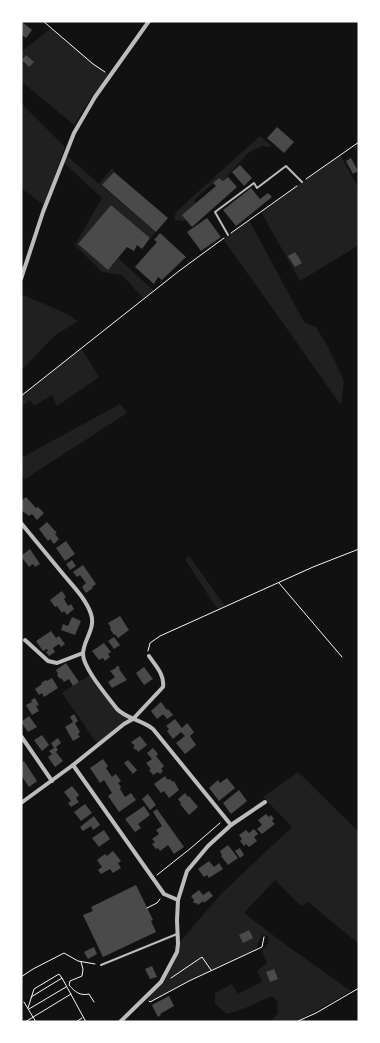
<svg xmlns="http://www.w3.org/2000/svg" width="380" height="1043" font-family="Cabin,sans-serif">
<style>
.green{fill:#202020}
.building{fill:#4a4a4a}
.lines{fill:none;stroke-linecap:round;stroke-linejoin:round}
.path{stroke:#f5f5f5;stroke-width:1}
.service{stroke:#bcbcbc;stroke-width:2}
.minor{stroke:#bcbcbc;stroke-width:4}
</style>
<rect width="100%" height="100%" fill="#111"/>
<!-- green -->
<g class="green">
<polygon points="51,28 110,76 88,102 74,125 21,81 21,52"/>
<polygon points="21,103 65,147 44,205 21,188"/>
<polygon points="260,136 271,145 270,147 262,146 248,153 223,181 219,178 195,199 195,204 187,221 174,220 176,212"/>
<polygon points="65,154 99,184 112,168 114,172 102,186 156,232 150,238 111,205 78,244 108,270 118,258 154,291 144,299 122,275 102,272 75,245 102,198 62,161"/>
<polygon points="340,155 359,189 359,245 300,281 261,212"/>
<polygon points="249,220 304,322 316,327 329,349 344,381 341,405 223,239"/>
<polygon points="21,294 63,312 78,321 54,336 21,371"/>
<polygon points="81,348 99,377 57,406 52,395 34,406 30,400 21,407 21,396"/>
<polygon points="120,404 127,413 25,479 21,477 21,458"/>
<polygon points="189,556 225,606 218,609 216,607 185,559"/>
<polygon points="91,674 117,709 133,719 98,745 62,693"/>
<polygon points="298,772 359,832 359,944 308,902 301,906 275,880 244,913 290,948 351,991 296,1022 276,1022 272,1020 278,1013 277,1001 272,996 243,1009 227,1014 215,1004 215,993 232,984 238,994 262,982 257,971 267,963 262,952 269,942 268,936 262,935 258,943 257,949 189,981 150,1002 146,996 161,982 177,952 178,944 221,894 292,827 263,797"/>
</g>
<!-- building -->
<g class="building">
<polygon points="21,21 32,30 26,38 21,34"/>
<polygon points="26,55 34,62 29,67 22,60"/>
<polygon points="277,127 294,142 284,153 267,138"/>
<polygon points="351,158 358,171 353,174 346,161"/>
<polygon points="240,165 252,178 244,186 232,172"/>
<polygon points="114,172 168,218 156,232 102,185"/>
<polygon points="228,177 237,187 192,227 182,215 216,186 213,183 219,178 223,181"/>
<polygon points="251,188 260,199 268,193 272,197 236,226 223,210"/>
<polygon points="111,205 150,238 142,249 137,245 134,251 127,247 108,270 78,244"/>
<polygon points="207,218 221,237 201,251 187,232"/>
<polygon points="160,233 186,257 162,280 158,277 154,284 135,267 157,242 154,240"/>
<polygon points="295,252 302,263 295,267 288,256"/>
<polygon points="26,497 36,508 38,507 44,513 37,520 32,514 29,516 21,510 21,501"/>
<polygon points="47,522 57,533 55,534 59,539 54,544 50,539 48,541 39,529"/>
<polygon points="66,541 75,554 65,561 56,548"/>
<polygon points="30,549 40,564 35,567 33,564 29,567 21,556"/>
<polygon points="72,560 76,566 70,570 66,564"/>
<polygon points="83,565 96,584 92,587 93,588 86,593 82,587 86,583 80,575 77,577 73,572"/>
<polygon points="62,591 66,597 64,599 68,606 71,604 74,609 67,615 64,611 62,613 57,606 55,607 50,600"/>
<polygon points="120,616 129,630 118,638 115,634 114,635 110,629 111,628 108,623"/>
<polygon points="72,617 81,621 75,635 61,630 63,624 68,626"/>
<polygon points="51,631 56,638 59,636 65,644 61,647 59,644 53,648 55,652 49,656 46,652 48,651 47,649 43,651 36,641"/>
<polygon points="114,637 120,645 114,649 108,641"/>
<polygon points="104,643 111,652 108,654 110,657 105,661 103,658 99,660 92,651"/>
<polygon points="66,663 79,682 73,686 69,679 64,682 61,678 60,679 57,675 58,674 56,670"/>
<polygon points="116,666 120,667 119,669 127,680 112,688 108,682 115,677 110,671 116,668"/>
<polygon points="144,667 153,679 144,685 136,673"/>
<polygon points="52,678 58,688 44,697 42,693 39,695 35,689 42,684 41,683 46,680 47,681"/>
<polygon points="35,698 39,705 36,706 39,711 32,715 26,705 32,702 31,700"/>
<polygon points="161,702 167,710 168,709 173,715 167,719 164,715 162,715 157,719 151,711"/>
<polygon points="74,714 78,721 75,723 80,732 78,734 80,737 73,741 65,727 73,722 70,717"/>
<polygon points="29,716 37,727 28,732 21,722"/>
<polygon points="175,719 182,728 187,723 194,732 190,736 196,745 185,754 176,743 185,736 181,732 173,739 167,731 169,729 166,726"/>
<polygon points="42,735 49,745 42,751 34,740"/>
<polygon points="140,736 147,745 138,752 136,749 135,750 133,747 135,746 131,742"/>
<polygon points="58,738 61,743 56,747 58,750 56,752 63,761 55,767 48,757 52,754 49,751 54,748 51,743"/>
<polygon points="153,748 158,754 156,756 164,766 161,769 163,771 160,774 158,772 153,775 149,770 151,769 146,763 152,759 147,753"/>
<polygon points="103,759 108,766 106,768 112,777 116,774 121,781 118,783 121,787 120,789 125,797 131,793 136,800 119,812 108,796 112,793 104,780 100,783 90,768"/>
<polygon points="128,760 137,770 133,774 124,763"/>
<polygon points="24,761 37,781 29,787 21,775 21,763"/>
<polygon points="165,776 168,780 170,779 173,782 174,781 179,790 169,798 164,791 161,793 154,784"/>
<polygon points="227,778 235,788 219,801 209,788 218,780 220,783"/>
<polygon points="72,786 79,795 76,798 79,802 71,807 68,803 71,801 64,792"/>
<polygon points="239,790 247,801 231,814 223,803"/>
<polygon points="185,793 188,797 189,796 198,807 189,815 180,804 181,803 178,799"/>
<polygon points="148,794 156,805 150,810 142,799"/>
<polygon points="85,804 92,813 81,821 74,812"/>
<polygon points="144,806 150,815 138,824 141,828 135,832 125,819"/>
<polygon points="157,809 184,847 174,854 168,845 160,851 158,848 156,849 152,844 155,842 152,839 159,834 156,830 162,826 153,812"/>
<polygon points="266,814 269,817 271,815 274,819 272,821 275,824 262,834 257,829 262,825 258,820"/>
<polygon points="94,816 100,825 93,830 91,826 83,831 80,827"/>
<polygon points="254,829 258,834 254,837 257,841 249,847 246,844 244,846 240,841 242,839 239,835 246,830 249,833"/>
<polygon points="104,830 110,839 99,847 92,838"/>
<polygon points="228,845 238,858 228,865 221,856 222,855 220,851"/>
<polygon points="240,848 244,855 240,858 235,851"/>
<polygon points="113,851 121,861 118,863 121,868 113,873 110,869 101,874 98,870 102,867 97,860 105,854 107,856"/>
<polygon points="209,861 214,867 219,863 223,869 209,878 207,875 204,877 198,869"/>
<polygon points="136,885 153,920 151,921 156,932 103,957 83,915 93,911 91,907"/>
<polygon points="199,890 203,895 209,891 213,896 204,903 203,901 198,905 196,903 193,903 194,900 191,896"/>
<polygon points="249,930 253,938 243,943 239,935"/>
<polygon points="94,947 97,954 88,959 84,952"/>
<polygon points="152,966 157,977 150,979 145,969"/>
<polygon points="274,969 278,979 270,982 266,972"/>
<polygon points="169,996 174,1006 160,1014 161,1015 158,1017 152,1005"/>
</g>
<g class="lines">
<!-- path -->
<g class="path">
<polyline points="43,21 93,64 105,72"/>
<polyline points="306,179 359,142"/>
<polyline points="231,233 297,186"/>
<polyline points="21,396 179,271 224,238"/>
<polyline points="279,583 342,657"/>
<polyline points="148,651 150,643 160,636 313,567 359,549"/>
<polyline points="157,875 191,848 220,823"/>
<polyline points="147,908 157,903 160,899"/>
<path d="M81,962L83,969L82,976L70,981L69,985C75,992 80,996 89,994L94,1002"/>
<polyline points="21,977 33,969 64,953 78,961 95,964"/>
<polyline points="171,978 202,957 211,970"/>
<polyline points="31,997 62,978 86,1022"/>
<polyline points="149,1001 150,1002 189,981 262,947 264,937"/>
<polyline points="24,1002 36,1022"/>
<polyline points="28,1008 34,989 59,974 62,978"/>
<polyline points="29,1009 66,987"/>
<polyline points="25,1022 71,994"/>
<polyline points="76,1022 82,1018"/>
<polyline points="296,1022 316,1013 359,988"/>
</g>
<!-- service -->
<g class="service">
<polyline points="228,235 215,212 254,183 257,188 286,166 302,182"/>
<polyline points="101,965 177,934"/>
</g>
<!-- minor -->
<g class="minor">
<polyline points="21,279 43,212 74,133 95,97 149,21"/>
<path d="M21,523C35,540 49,557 63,574C73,586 86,599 91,614C96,629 83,640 83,654C83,668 108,697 117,709C127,719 142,720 153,729L231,825"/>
<polyline points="25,640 48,661 57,663 83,653"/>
<polyline points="21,736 52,781"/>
<polyline points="73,765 164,894 178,900"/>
<path d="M21,803L73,765L124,724L133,719L163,687C165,675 155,665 149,656"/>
<polyline points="120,1022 161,982 177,952 178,944 177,920 178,900 187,871 208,846 231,825 265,802"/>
</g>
</g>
<!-- border -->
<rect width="380" height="1043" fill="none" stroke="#ffffff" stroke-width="45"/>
</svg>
